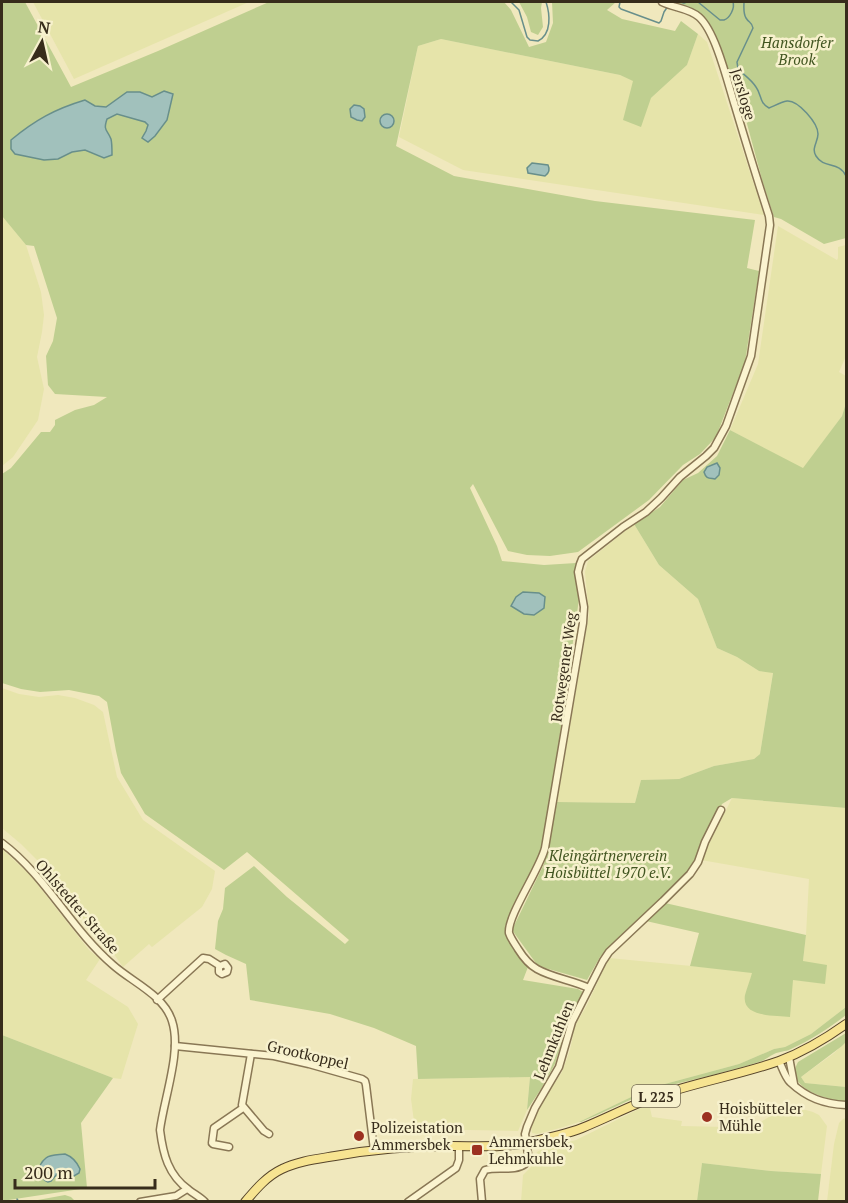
<svg xmlns="http://www.w3.org/2000/svg" width="848" height="1203" font-family="'PT Serif',serif">
<style>
.farmland{fill:#e6e4aa}
.green{fill:#bfcf90;fill-rule:evenodd}
.water{fill:#a1c1bc;stroke:#688f8b;stroke-width:1.5}
.lines{fill:none;stroke-linecap:round;stroke-linejoin:round}
.stream{stroke:#688f8b;stroke-width:1.5}
.minor-casing{stroke:#897755;stroke-width:9}
.major-casing{stroke:#56442a;stroke-width:10}
.minor{stroke:#fbf4d0;stroke-width:6}
.major{stroke:#f7e491;stroke-width:8}
.poi-dot{fill:#9c3121;stroke:#f7f1cd;stroke-width:2}
.labels{text-anchor:middle;dominant-baseline:central;stroke-width:5;stroke-linejoin:round;paint-order:stroke}
.shield{fill:#f7f1cd;stroke:#716750;stroke-width:1.5}
.shield-label{font-size:14px;font-weight:bold;fill:#372c1b}
.park-label{font-size:15px;font-style:italic;fill:#415520;stroke:#f7f1cd}
.street-label{font-size:15px;fill:#372c1b;stroke:#f7f1cd}
.poi-label{font-size:15px;fill:#372c1b;stroke:#f7f1cd;text-anchor:start}
</style>
<rect width="100%" height="100%" fill="#f0e8bd"/>
<!-- farmland -->
<g class="farmland">
<polygon points="33,2 249,2 74,79"/>
<polygon points="698,34 707,42 764,215 463,170 399,137 418,46 441,39 620,75 634,81 651,98 687,65"/>
<polygon points="2,216 26,245 41,292 44,315 42,332 37,357 44,389 38,420 13,457 2,466"/>
<polygon points="778,226 837,260 838,258 838,247 846,245 846,356 839,372 846,376 846,403 842,416 803,469 730,430 758,364"/>
<polygon points="634,524 659,565 698,599 717,648 737,657 759,671 773,672 760,754 754,759 714,766 679,779 641,780 635,803 557,802 589,615 585,572 588,561"/>
<polygon points="2,688 19,694 39,697 58,695 75,698 94,705 103,712 117,777 143,820 215,871 212,889 202,907 152,947 149,944 123,967 111,950 76,910 44,867 21,844 2,828"/>
<polygon points="732,798 846,808 846,1007 811,1034 785,1047 774,1049 739,1064 650,1088 579,1122 560,1128 537,1134 532,1133 531,1127 535,1116 546,1096 562,1072 570,1050 575,1026 587,1005 609,958 753,972 745,996 793,980 803,961 806,935 809,879 701,860"/>
<polygon points="2,849 30,875 89,950 100,959 86,980 128,1007 138,1024 121,1079 113,1078 2,1035"/>
<polygon points="846,1042 846,1087 805,1083 801,1077 833,1054"/>
<polygon points="530,1077 527,1110 518,1131 415,1129 411,1099 413,1079"/>
<polygon points="649,1104 652,1117 682,1121 681,1126 726,1127 750,1124 761,1122 780,1110 806,1110 813,1112 819,1115 827,1126 821,1174 771,1171 702,1163 697,1201 521,1202 523,1175 531,1167 537,1152 542,1149 576,1140"/>
<polygon points="846,1118 846,1201 827,1201 834,1144 839,1123 843,1119"/>
</g>
<!-- green -->
<g class="green">
<polygon points="2,2 25,2 71,87 158,51 269,2 504,2 511,10 529,47 546,42 553,23 552,2 616,2 607,10 622,19 675,31 681,21 698,34 687,65 651,98 641,127 623,120 633,81 620,75 441,39 418,46 396,146 454,176 595,201 755,220 747,268 759,271 745,362 716,437 700,454 683,465 649,500 578,552 550,556 527,555 508,551 473,484 470,488 497,546 502,561 544,565 576,563 579,599 548,819 538,864 507,923 508,938 528,967 523,980 578,989 583,992 567,1023 555,1064 541,1089 527,1110 530,1077 418,1079 416,1046 374,1028 330,1014 250,1000 246,964 226,955 215,949 218,921 223,909 225,888 254,866 287,897 345,944 349,940 247,852 224,870 145,814 121,773 116,751 107,702 99,696 69,690 40,692 21,689 2,683 2,474 11,468 41,432 50,432 55,425 55,420 75,410 94,405 107,397 55,394 48,385 46,356 53,341 57,318 34,246 26,245 2,216"/>
<polygon points="519,2 542,2 541,8 543,27 538,35 531,32 527,17"/>
<polygon points="668,2 846,2 846,238 824,244 781,219 774,217 763,183 743,109 709,24 695,11"/>
<polygon points="846,403 846,808 732,798 722,804 700,845 696,861 689,873 600,957 587,980 538,966 512,930 544,864 557,802 635,803 641,780 679,779 714,766 754,759 760,754 773,673 759,671 737,657 717,648 698,599 659,565 634,524 660,507 683,480 698,473 717,456 730,430 803,468 842,416"/>
<path d="M665,903L806,935L803,961L827,965L825,984L793,980L790,1017C776,1015 741,1018 745,995C747,988 750,980 752,973L690,966L699,933L646,921Z"/>
<path d="M846,1007V1015C829,1028 811,1040 791,1049C785,1052 780,1051 774,1054C769,1056 767,1059 762,1061C727,1073 690,1079 655,1090C629,1099 606,1112 581,1122H579L650,1088L739,1064L774,1049L785,1047L811,1034Z"/>
<path d="M846,1033V1042L842,1046L801,1077L805,1083L846,1087V1102C828,1100 783,1088 798,1062Z"/>
<path d="M2,1035L113,1078L81,1123L87,1188L2,1201ZM65,1154L70,1175C63,1172 60,1172 54,1177L39,1175C39,1159 51,1155 65,1154Z"/>
<polygon points="702,1163 771,1171 821,1174 818,1201 697,1201"/>
<polygon points="65,1195 71,1197 75,1201 27,1202"/>
</g>
<!-- water -->
<g class="water">
<path d="M164,91L173,94L167,120L155,136L148,142L142,138L146,131L148,125L145,122L117,114L107,119C103,131 107,129 111,139C112,143 112,150 112,155L104,158L85,150L72,152L58,159L44,160L15,154L11,149V140C35,120 55,109 85,100L95,106L106,107L127,92H140L152,97Z"/>
<polygon points="354,105 360,106 364,109 365,117 362,121 357,120 351,117 350,109"/>
<circle cx="387" cy="121" r="7"/>
<path d="M532,163L548,165C550,169 549,173 545,176L528,173L527,168Z"/>
<path d="M717,463L720,468L719,475L715,479C709,478 706,479 704,472L707,467Z"/>
<polygon points="523,592 539,593 545,597 544,608 534,615 524,614 511,606 516,597"/>
<path d="M65,1154C73,1157 77,1162 80,1169L79,1173L74,1176L64,1172L58,1173L51,1181L48,1182C38,1178 36,1166 46,1158C51,1154 59,1155 65,1154Z"/>
</g>
<g class="lines">
<!-- stream -->
<g class="stream">
<path d="M511,2L519,10L527,37L530,40L538,41C552,34 550,14 546,2"/>
<polyline points="620,2 619,7 621,9 659,23 661,21 664,12 668,6"/>
<polyline points="680,2 684,3 687,2"/>
<path d="M698,2L720,20H724C730,18 735,8 733,2"/>
<path d="M744,2C744,7 743,13 746,18C749,23 752,22 753,28L737,62L738,69C744,75 751,79 756,87C762,95 759,103 769,108C774,106 781,102 787,101C798,100 818,123 818,134C818,142 811,148 816,156C824,169 839,161 846,176"/>
<polyline points="17,1199 19,1202"/>
</g>
<!-- minor casing -->
<g class="minor-casing">
<g id="minor">
<path d="M2,843C46,876 71,929 113,965C132,982 164,995 172,1021C182,1051 164,1098 160,1130C163,1154 168,1175 189,1190C194,1194 200,1197 205,1202"/>
<path d="M589,988C572,980 553,978 537,969C528,964 523,957 518,949C515,944 511,939 509,933C507,916 540,869 545,848L583,623L584,607L578,572L580,564L582,559L623,527L646,512L661,498L680,477L706,456L714,448L726,426L751,356L770,225L769,216C757,179 746,143 735,106C728,84 716,32 699,17C689,8 674,8 662,2"/>
<polyline points="157,1000 203,958 209,959 220,966 225,964 228,968 227,972 222,974 219,972 219,968 220,966"/>
<polyline points="175,1046 274,1056 309,1064 362,1079 365,1081 366,1085 374,1150"/>
<polyline points="251,1054 242,1105 264,1131 269,1134"/>
<polyline points="789,1057 794,1084"/>
<path d="M779,1061C782,1067 785,1077 790,1082C807,1098 824,1104 846,1105"/>
<polyline points="229,1147 213,1144 212,1143 214,1128 243,1108"/>
<polyline points="140,1202 176,1196 187,1189"/>
<polyline points="408,1202 456,1168 459,1160 459,1146"/>
<path d="M482,1202L480,1179L485,1170C498,1166 514,1172 525,1164L528,1154L525,1134L527,1127L535,1108L559,1067L572,1022L603,961L609,952L663,901L690,874L698,862L705,842L721,810"/>
</g>
</g>
<!-- major casing -->
<g class="major-casing">
<path id="major" d="M245,1202C256,1189 267,1176 282,1169C298,1161 317,1159 335,1156C374,1149 413,1146 452,1146C476,1146 501,1148 525,1143C544,1139 564,1135 582,1128C607,1118 631,1105 657,1096C697,1082 739,1075 779,1061C803,1052 825,1039 846,1024"/>
</g>
<!-- minor -->
<use href="#minor" class="minor"/>
<!-- major -->
<use href="#major" class="major"/>
</g>
<!-- markers -->
<g class="poi-dot">
<circle cx="707" cy="1117" r="6"/>
<circle cx="359" cy="1136" r="6"/>
<rect x="471" y="1144" width="12" height="12" rx="3"/>
</g>
<g class="labels">
<!-- shield labels -->
<rect class="shield" x="632" y="1085" width="48" height="22" rx="4.5"/>
<g class="shield-label">
<text x="656" y="1096">L 225</text>
</g>
<!-- park labels -->
<g class="park-label">
<text x="797" y="42">Hansdorfer<tspan x="797" dy="17">Brook</tspan></text>
<text x="608" y="855">Kleingärtnerverein<tspan x="608" dy="17">Hoisbüttel 1970 e.V.</tspan></text>
</g>
<!-- street labels -->
<g class="street-label">
<text transform="translate(744 94) rotate(73)">Jersloge</text>
<text transform="translate(563 667) rotate(-82)">Rotwegener Weg</text>
<text transform="translate(78 906) rotate(49)">Ohlstedter Straße</text>
<text transform="translate(553 1040) rotate(-68)">Lehmkuhlen</text>
<text transform="translate(308 1054) rotate(13)">Grootkoppel</text>
</g>
<!-- poi labels -->
<g class="poi-label">
<text x="719" y="1108">Hoisbütteler<tspan x="719" dy="17">Mühle</tspan></text>
<text x="371" y="1127">Polizeistation<tspan x="371" dy="17">Ammersbek</tspan></text>
<text x="489" y="1141">Ammersbek,<tspan x="489" dy="17">Lehmkuhle</tspan></text>
</g>
</g>
<!-- border -->
<rect width="848" height="1203" fill="none" stroke="#372c1b" stroke-width="6"/>
<!-- north arrow -->
<g transform="translate(42 42) rotate(8)" stroke="#f7f1cd" stroke-width="4.5" paint-order="stroke">
<path d="M0-4.5L10 22L0 15L-10 22Z" fill="#372c1b"/>
<text y="-9" font-size="16" font-weight="bold" text-anchor="middle" fill="#372c1b">N</text>
</g>
<!-- scale -->
<path d="M15 1179v9h140v-9" fill="none" stroke="#372c1b" stroke-width="3"/>
<text x="24" y="1179" font-size="18" fill="#372c1b" stroke="#f7f1cd" stroke-width="4.5" paint-order="stroke">200 m</text>
</svg>
